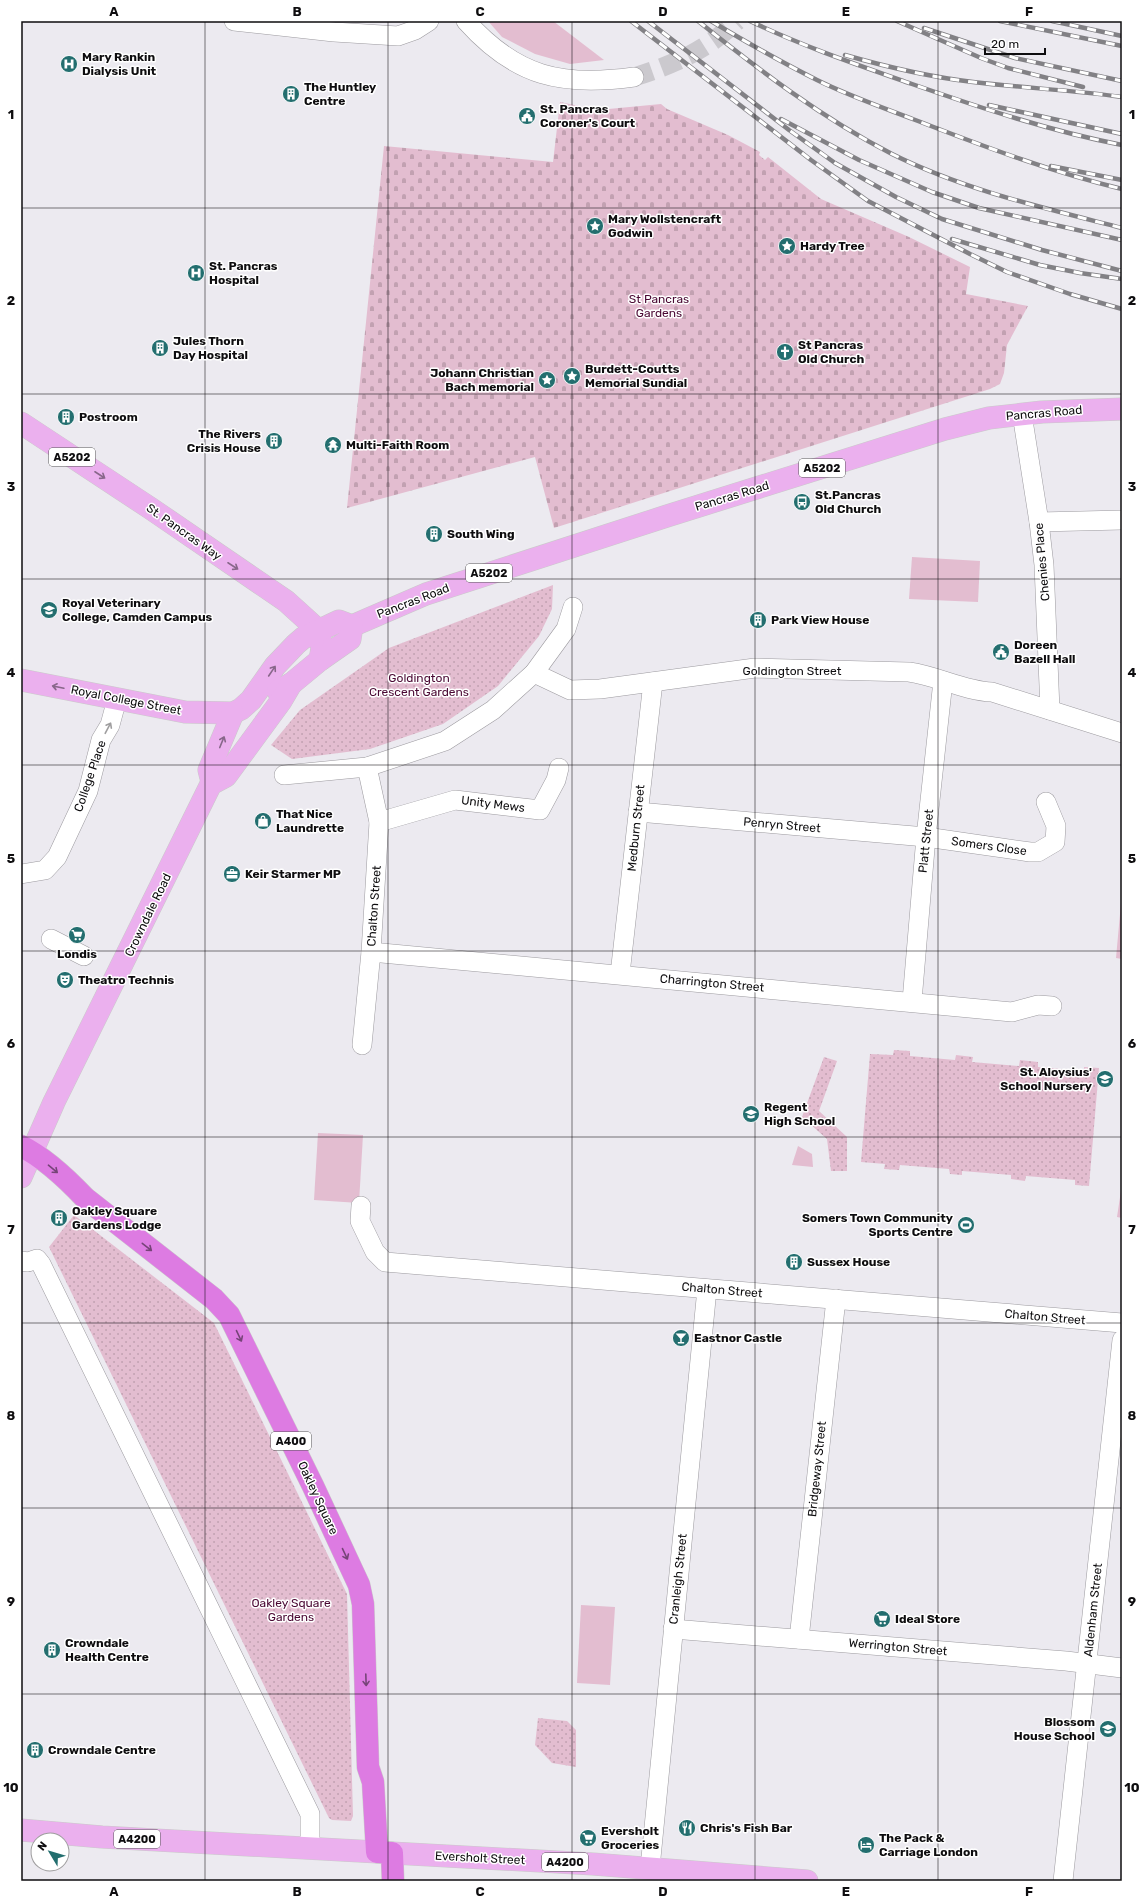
<svg xmlns="http://www.w3.org/2000/svg" width="1143" height="1902" font-family="Rubik,sans-serif">
<style>
.grass{fill:#e3bdd0}
.cemetery{fill:url(#cemetery-stones)}
.park{fill:url(#park-dots)}
.lines{fill:none;stroke-linecap:round;stroke-linejoin:round}
.minor-tunnel{stroke:#cbc9ce;stroke-width:19;stroke-dasharray:19 10;stroke-linecap:butt}
.minor-casing{stroke:#9c9a9f;stroke-width:20}
.major-casing{stroke:#cacaca;stroke-width:23}
.highway-casing{stroke:#cacaca;stroke-width:23}
.minor{stroke:#fff;stroke-width:19}
.major{stroke:#ebb0ee;stroke-width:22}
.highway{stroke:#dd7be2;stroke-width:22}
.rail-casing{stroke:#828185;stroke-width:4.5}
.rail{stroke:#fff;stroke-width:3;stroke-dasharray:9;stroke-linecap:butt}
.oneway{stroke:#88678a}
.oneway2{stroke:#9f9e9f}
.oneway3{stroke:#764478}
.grid{fill:none;stroke:#0e0d0f;stroke-width:1;stroke-opacity:0.55}
.labels{text-anchor:middle;dominant-baseline:central;stroke-width:3;stroke-linejoin:round;paint-order:stroke}
.shield{fill:#fff;stroke:#565657;stroke-width:1}
.shield-label{font-size:11px;font-weight:bold;fill:#0e0d0f}
.poi-label{font-size:12px;font-weight:bold;fill:#0e0d0f;stroke:#fff;text-anchor:start}
.park-label{font-size:12px;fill:#4a0833;stroke:#fff}
.street-label{font-size:12px;fill:#0e0d0f;stroke:#fff}
.neatline{fill:none;stroke:#0e0d0f;stroke-width:1.5}
.grid-label{font-size:13px;text-anchor:middle;font-weight:bold;fill:#0e0d0f}
</style>
<defs>
<pattern id="cemetery-stones" width="16" height="16" patternUnits="userSpaceOnUse"><rect width="16" height="16" fill="#e3bdd0"/><path d="M2 7V4a2 2 0 0 1 4 0v3zM10 15v-3a2 2 0 0 1 4 0v3z" fill="#c2a1b1"/></pattern>
<pattern id="park-dots" width="8" height="8" patternUnits="userSpaceOnUse"><rect width="8" height="8" fill="#e3bdd0"/><path d="M2 2h.1M6 6h.1" fill="none" stroke="#c2a1b1" stroke-width="1.8" stroke-linecap="round"/></pattern>
</defs>
<rect width="100%" height="100%" fill="#eceaf0"/>
<!-- grass -->
<g class="grass">
<polygon points="488,21 553,21 604,60 570,64 535,54 502,37"/>
<polygon points="912,557 980,561 978,602 909,599"/>
<polygon points="1121,903 1122,903 1122,959 1116,958"/>
<polygon points="318,1133 363,1135 359,1203 314,1200"/>
<polygon points="798,1146 812,1154 813,1167 792,1165"/>
<polygon points="1122,1184 1122,1218 1117,1217"/>
<polygon points="581,1605 615,1607 610,1685 577,1683"/>
</g>
<!-- cemetery -->
<polygon class="cemetery" points="560,102 598,110 661,104 667,109 728,135 760,152 759,155 765,160 768,157 821,199 909,237 970,267 966,294 1028,306 1007,345 1004,373 1000,384 990,389 554,528 535,457 347,508 384,146 553,162"/>
<!-- park -->
<g class="park">
<polygon points="553,585 552,609 539,636 498,686 443,724 370,749 292,759 271,745 300,710 389,648"/>
<polygon points="894,1050 910,1051 910,1056 955,1060 956,1055 973,1057 972,1062 1019,1066 1020,1060 1038,1062 1038,1067 1084,1071 1084,1067 1099,1068 1089,1186 1075,1185 1075,1180 1026,1176 1025,1181 1011,1179 1011,1175 962,1171 962,1175 950,1174 949,1169 900,1165 899,1170 884,1169 885,1164 861,1162 870,1054 893,1055"/>
<polygon points="824,1057 837,1061 819,1111 847,1137 847,1171 831,1171 827,1139 802,1117"/>
<polygon points="74,1215 214,1323 347,1594 353,1816 351,1821 332,1820 329,1818 49,1247"/>
<polygon points="538,1718 567,1721 576,1730 576,1767 552,1763 535,1745"/>
</g>
<g class="lines">
<!-- minor-tunnel -->
<path class="minor-tunnel" d="M634,77C675,64 705,51 737,21"/>
<!-- minor casing -->
<g class="minor-casing">
<g id="minor">
<polyline points="234,21 334,32 398,36 415,30 429,21"/>
<path d="M466,21C516,77 562,87 634,77"/>
<polyline points="1022,414 1039,522 1044,565 1050,710"/>
<polyline points="1039,522 1122,520"/>
<path d="M534,673L570,690L600,689L755,668L909,672C938,676 964,691 992,692L1122,733"/>
<polyline points="284,775 367,767 445,741 493,710 534,673 566,629 573,607"/>
<polyline points="638,812 926,837 1030,852 1038,852 1055,842 1056,826 1046,802"/>
<polyline points="379,822 455,800 540,810 556,780 559,768"/>
<polyline points="21,874 45,870 57,857 88,791 101,740 110,725 117,699"/>
<polyline points="51,939 84,956"/>
<polyline points="371,952 1012,1012 1038,1005 1052,1006"/>
<polyline points="620,974 653,682"/>
<polyline points="912,1001 926,837 943,681"/>
<polyline points="362,1045 371,952 379,822 367,767"/>
<polyline points="361,1206 360,1221 375,1252 385,1262 1122,1323"/>
<polyline points="21,1261 28,1262 37,1259 41,1264 310,1814 310,1849"/>
<polyline points="673,1629 1066,1661 1122,1668"/>
<polyline points="799,1639 836,1299"/>
<polyline points="650,1868 707,1289"/>
<polyline points="1063,1881 1122,1340"/>
</g>
</g>
<!-- major casing -->
<g class="major-casing">
<g id="major">
<polyline points="21,423 150,508 286,601 318,630 322,648 320,660"/>
<polyline points="352,626 426,594 667,516 945,429 989,418 1042,412 1122,409"/>
<polyline points="21,680 185,712 233,713 241,709 251,700 275,666 296,644 303,638 339,621 352,626"/>
<polyline points="278,691 291,684 320,660 350,639 352,626"/>
<polyline points="212,782 209,770 233,713"/>
<polyline points="21,1177 54,1102 211,784 226,776 281,701 291,684"/>
<polyline points="21,1830 102,1837 377,1852"/>
<polyline points="392,1853 593,1864 807,1881"/>
</g>
</g>
<!-- highway casing -->
<g class="highway-casing">
<path id="highway" d="M21,1146C45,1158 67,1179 85,1198L214,1299L229,1315L313,1486L359,1585L363,1604L368,1767L373,1782L377,1852L392,1853L393,1881"/>
</g>
<!-- minor -->
<use href="#minor" class="minor"/>
<!-- major -->
<use href="#major" class="major"/>
<!-- highway -->
<use href="#highway" class="highway"/>
<!-- rail casing -->
<g class="rail-casing">
<g id="rail">
<polyline points="631,21 811,160 868,201 970,254 1007,272 1070,294 1122,309"/>
<polyline points="648,21 789,130 835,163 896,197 942,219 1042,250 1122,271"/>
<path d="M698,21C759,70 822,118 892,154C964,190 1044,208 1122,228"/>
<path d="M711,21C746,42 781,62 817,80C849,96 884,108 918,121C985,147 1052,172 1122,189"/>
<path d="M750,21C802,46 858,65 912,84C981,108 1050,131 1122,145"/>
<polyline points="897,21 981,58 1008,68 1083,87"/>
<polyline points="1000,21 1122,46"/>
<polyline points="1052,21 1122,36"/>
<polyline points="924,28 1015,58 1122,81"/>
<path d="M845,55C887,67 930,77 973,82C1023,88 1073,90 1122,97"/>
<polyline points="989,105 1122,134"/>
<polyline points="781,119 859,160 932,192 979,208 1122,240"/>
<polyline points="1051,166 1122,180"/>
<polyline points="952,239 1040,265 1080,273 1122,279"/>
</g>
</g>
<!-- rail -->
<use href="#rail" class="rail"/>
</g>
<!-- one-way arrows -->
<defs><path id="oneway-shaft" d="M-6 0H5M1.5-3L5.5 0L1.5 3" fill="none" stroke-width="1.6" stroke-linecap="round" stroke-linejoin="round"/></defs>
<g class="oneway">
<use href="#oneway-shaft" transform="translate(100 475) rotate(33)"/>
<use href="#oneway-shaft" transform="translate(233 566) rotate(33)"/>
<use href="#oneway-shaft" transform="translate(272 671) rotate(-56)"/>
<use href="#oneway-shaft" transform="translate(58 687) rotate(-168)"/>
<use href="#oneway-shaft" transform="translate(222 742) rotate(-68)"/>
</g>
<use class="oneway2" href="#oneway-shaft" transform="translate(108 728) rotate(-62)"/>
<g class="oneway3">
<use href="#oneway-shaft" transform="translate(53 1169) rotate(40)"/>
<use href="#oneway-shaft" transform="translate(147 1247) rotate(38)"/>
<use href="#oneway-shaft" transform="translate(239 1336) rotate(65)"/>
<use href="#oneway-shaft" transform="translate(345 1554) rotate(65)"/>
<use href="#oneway-shaft" transform="translate(366 1680) rotate(88)"/>
</g>
<!-- grid -->
<path class="grid" d="M205,21V1881M388,21V1881M572,21V1881M755,21V1881M938,21V1881M21,208H1122M21,394H1122M21,579H1122M21,765H1122M21,951H1122M21,1137H1122M21,1323H1122M21,1508H1122M21,1694H1122"/>
<!-- icons -->
<defs>
<g id="hospital-disc" transform="scale(0.9)"><circle r="9.5" fill="#236e6f" stroke="#fff"/><path d="M-5-5h3v3.5h4V-5h3V5h-3V1.5h-4V5h-3Z" fill="#fff"/></g>
<g id="building-disc" transform="scale(0.9)"><circle r="9.5" fill="#236e6f" stroke="#fff"/><path d="M-4-6H4V6H1V3H-1V6H-4ZM-2.5-4.3h1.7v1.8h-1.7ZM.8-4.3h1.7v1.8H.8ZM-2.5-1h1.7V.8h-1.7ZM.8-1h1.7V.8H.8Z" fill="#fff"/></g>
<g id="civic-disc" transform="scale(0.9)"><circle r="9.5" fill="#236e6f" stroke="#fff"/><path d="M-.6-6.5H3V-4.5H.6V-3L4-1V1h2V6H-6V1h2V-1L-.6-3ZM-1.2 2.5V6h2.4V2.5Z" fill="#fff"/></g>
<g id="sight-disc" transform="scale(0.9)"><circle r="9.5" fill="#236e6f" stroke="#fff"/><path d="M0-6L1.8-2.2L6-1.7L2.9 1.2L3.7 5.4L0 3.3L-3.7 5.4L-2.9 1.2L-6-1.7L-1.8-2.2Z" fill="#fff"/></g>
<g id="church-disc" transform="scale(0.9)"><circle r="9.5" fill="#236e6f" stroke="#fff"/><path d="M-1.2-6h2.4v3.5h3.3v2.4h-3.3V6h-2.4V-.1h-3.3v-2.4h3.3Z" fill="#fff"/></g>
<g id="temple-disc" transform="scale(0.9)"><circle r="9.5" fill="#236e6f" stroke="#fff"/><path d="M0-6L5-2H3V0L6.5 2.5H4V6H1.5V3h-3V6H-4V2.5H-6.5L-3 0V-2H-5Z" fill="#fff"/></g>
<g id="bus-disc" transform="scale(0.9)"><circle r="9.5" fill="#236e6f" stroke="#fff"/><path d="M-5-6H5V4H4V6H2V4H-2V6H-4V4H-5ZM-3.5-4V0h7V-4ZM-3.5 1.2v1.5H-2V1.2ZM2 1.2v1.5H3.5V1.2Z" fill="#fff"/></g>
<g id="university-disc" transform="scale(0.9)"><circle r="9.5" fill="#236e6f" stroke="#fff"/><path d="M0-5L7-2L0 1L-7-2ZM-4 1L0 2.5L4 1V4Q0 6-4 4Z" fill="#fff"/></g>
<g id="shop-disc" transform="scale(0.9)"><circle r="9.5" fill="#236e6f" stroke="#fff"/><path d="M-5-2.5h2.3a2.7 3.5 0 0 1 5.4 0H5L5.5 6h-11ZM-1.5-2.5h3a1.5 2.3 0 0 0-3 0Z" fill="#fff"/></g>
<g id="office-disc" transform="scale(0.9)"><circle r="9.5" fill="#236e6f" stroke="#fff"/><path d="M-6-3h4V-5.5h4V-3h4V5H-6ZM-1-4.5V-3h2v-1.5ZM-6 0V1H6V0Z" fill="#fff"/></g>
<g id="supermarket-disc" transform="scale(0.9)"><circle r="9.5" fill="#236e6f" stroke="#fff"/><path d="M-6-5.5h2.5l.6 2H6L4.5 2H-2.5L-4.4-4H-6ZM-1.5 3.2a1.3 1.3 0 1 0 .1 0ZM3 3.2a1.3 1.3 0 1 0 .1 0Z" fill="#fff"/></g>
<g id="theatre-disc" transform="scale(0.9)"><circle r="9.5" fill="#236e6f" stroke="#fff"/><path d="M-5-5.5Q0-4 5-5.5V0Q5 5 0 6Q-5 5-5 0ZM-3.3-2.5H-1v1.5H-3.3ZM1-2.5H3.3v1.5H1ZM-2.8 1Q0 5.5 2.8 1Z" fill="#fff"/></g>
<g id="school-disc" transform="scale(0.9)"><circle r="9.5" fill="#236e6f" stroke="#fff"/><path d="M0-5L7-2L0 1L-7-2ZM-4 1L0 2.5L4 1V4Q0 6-4 4Z" fill="#fff"/></g>
<g id="stadium-disc" transform="scale(0.9)"><circle r="9.5" fill="#236e6f" stroke="#fff"/><path d="M0-5a6.5 5 0 1 0 0 10a6.5 5 0 1 0 0-10ZM-3.5-1.8h7v3.6h-7Z" fill="#fff"/></g>
<g id="bar-disc" transform="scale(0.9)"><circle r="9.5" fill="#236e6f" stroke="#fff"/><path d="M-6-5H6L.8 .8V4.5H3.5V6h-7V4.5H-.8V.8Z" fill="#fff"/></g>
<g id="restaurant-disc" transform="scale(0.9)"><circle r="9.5" fill="#236e6f" stroke="#fff"/><path d="M-5-6h1v4h1v-4h1v4h1v-4h1v5L-1.5 .5V6h-2V.5L-5-1ZM5-6V6H3V1.5H1.5Q1.5-4 5-6Z" fill="#fff"/></g>
<g id="hotel-disc" transform="scale(0.9)"><circle r="9.5" fill="#236e6f" stroke="#fff"/><path d="M-6-4.5h1.5V1H6V5H4.5V3h-9V5H-6ZM-4 0a1.8 1.8 0 1 1 3.6 0ZM.5 0V-2.5h3Q6-2.5 6 0Z" fill="#fff"/></g>
</defs>
<g fill-rule="evenodd">
<use href="#hospital-disc" x="69" y="64"/>
<use href="#building-disc" x="291" y="94"/>
<use href="#civic-disc" x="527" y="116"/>
<use href="#sight-disc" x="595" y="226"/>
<use href="#sight-disc" x="787" y="246"/>
<use href="#hospital-disc" x="196" y="273"/>
<use href="#building-disc" x="160" y="348"/>
<use href="#church-disc" x="785" y="352"/>
<use href="#sight-disc" x="572" y="376"/>
<use href="#sight-disc" x="547" y="380"/>
<use href="#building-disc" x="66" y="417"/>
<use href="#building-disc" x="274" y="441"/>
<use href="#temple-disc" x="333" y="445"/>
<use href="#bus-disc" x="802" y="502"/>
<use href="#building-disc" x="434" y="534"/>
<use href="#university-disc" x="49" y="610"/>
<use href="#building-disc" x="758" y="620"/>
<use href="#civic-disc" x="1001" y="652"/>
<use href="#shop-disc" x="263" y="821"/>
<use href="#office-disc" x="232" y="874"/>
<use href="#supermarket-disc" x="77" y="935"/>
<use href="#theatre-disc" x="65" y="980"/>
<use href="#school-disc" x="1105" y="1079"/>
<use href="#school-disc" x="751" y="1114"/>
<use href="#building-disc" x="59" y="1218"/>
<use href="#stadium-disc" x="966" y="1225"/>
<use href="#building-disc" x="794" y="1262"/>
<use href="#bar-disc" x="681" y="1338"/>
<use href="#supermarket-disc" x="882" y="1619"/>
<use href="#building-disc" x="52" y="1650"/>
<use href="#school-disc" x="1108" y="1729"/>
<use href="#building-disc" x="35" y="1750"/>
<use href="#restaurant-disc" x="687" y="1828"/>
<use href="#supermarket-disc" x="588" y="1838"/>
<use href="#hotel-disc" x="866" y="1845"/>
</g>
<g class="labels">
<!-- shield labels -->
<g class="shield">
<rect x="49" y="448" width="46" height="18" rx="3"/>
<rect x="799" y="459" width="46" height="18" rx="3"/>
<rect x="466" y="564" width="46" height="18" rx="3"/>
<rect x="271" y="1432" width="40" height="18" rx="3"/>
<rect x="114" y="1830" width="46" height="18" rx="3"/>
<rect x="542" y="1853" width="46" height="18" rx="3"/>
</g>
<g class="shield-label">
<text x="72" y="457">A5202</text>
<text x="822" y="468">A5202</text>
<text x="489" y="573">A5202</text>
<text x="291" y="1441">A400</text>
<text x="137" y="1839">A4200</text>
<text x="565" y="1862">A4200</text>
</g>
<!-- poi labels -->
<g class="poi-label">
<text x="82" y="57">Mary Rankin<tspan x="82" dy="14">Dialysis Unit</tspan></text>
<text x="304" y="87">The Huntley<tspan x="304" dy="14">Centre</tspan></text>
<text x="540" y="109">St. Pancras<tspan x="540" dy="14">Coroner's Court</tspan></text>
<text x="608" y="219">Mary Wollstencraft<tspan x="608" dy="14">Godwin</tspan></text>
<text x="800" y="246">Hardy Tree</text>
<text x="209" y="266">St. Pancras<tspan x="209" dy="14">Hospital</tspan></text>
<text x="173" y="341">Jules Thorn<tspan x="173" dy="14">Day Hospital</tspan></text>
<text x="798" y="345">St Pancras<tspan x="798" dy="14">Old Church</tspan></text>
<text x="585" y="369">Burdett-Coutts<tspan x="585" dy="14">Memorial Sundial</tspan></text>
<text x="534" y="373" text-anchor="end">Johann Christian<tspan x="534" dy="14">Bach memorial</tspan></text>
<text x="79" y="417">Postroom</text>
<text x="261" y="434" text-anchor="end">The Rivers<tspan x="261" dy="14">Crisis House</tspan></text>
<text x="346" y="445">Multi-Faith Room</text>
<text x="815" y="495">St.Pancras<tspan x="815" dy="14">Old Church</tspan></text>
<text x="447" y="534">South Wing</text>
<text x="62" y="603">Royal Veterinary<tspan x="62" dy="14">College, Camden Campus</tspan></text>
<text x="771" y="620">Park View House</text>
<text x="1014" y="645">Doreen<tspan x="1014" dy="14">Bazell Hall</tspan></text>
<text x="276" y="814">That Nice<tspan x="276" dy="14">Laundrette</tspan></text>
<text x="245" y="874">Keir Starmer MP</text>
<text x="77" y="954" text-anchor="middle">Londis</text>
<text x="78" y="980">Theatro Technis</text>
<text x="1092" y="1072" text-anchor="end">St. Aloysius'<tspan x="1092" dy="14">School Nursery</tspan></text>
<text x="764" y="1107">Regent<tspan x="764" dy="14">High School</tspan></text>
<text x="72" y="1211">Oakley Square<tspan x="72" dy="14">Gardens Lodge</tspan></text>
<text x="953" y="1218" text-anchor="end">Somers Town Community<tspan x="953" dy="14">Sports Centre</tspan></text>
<text x="807" y="1262">Sussex House</text>
<text x="694" y="1338">Eastnor Castle</text>
<text x="895" y="1619">Ideal Store</text>
<text x="65" y="1643">Crowndale<tspan x="65" dy="14">Health Centre</tspan></text>
<text x="1095" y="1722" text-anchor="end">Blossom<tspan x="1095" dy="14">House School</tspan></text>
<text x="48" y="1750">Crowndale Centre</text>
<text x="700" y="1828">Chris's Fish Bar</text>
<text x="601" y="1831">Eversholt<tspan x="601" dy="14">Groceries</tspan></text>
<text x="879" y="1838">The Pack &amp;<tspan x="879" dy="14">Carriage London</tspan></text>
</g>
<!-- park labels -->
<g class="park-label">
<text x="659" y="299">St Pancras<tspan x="659" dy="14">Gardens</tspan></text>
<text x="419" y="678">Goldington<tspan x="419" dy="14">Crescent Gardens</tspan></text>
<text x="291" y="1603">Oakley Square<tspan x="291" dy="14">Gardens</tspan></text>
</g>
<!-- street labels -->
<g class="street-label">
<text transform="translate(1044 413) rotate(-5)">Pancras Road</text>
<text transform="translate(732 496) rotate(-17)">Pancras Road</text>
<text transform="translate(184 532) rotate(35)">St. Pancras Way</text>
<text transform="translate(1042 562) rotate(-95)">Chenies Place</text>
<text transform="translate(413 601) rotate(-21)">Pancras Road</text>
<text x="792" y="671">Goldington Street</text>
<text transform="translate(126 700) rotate(11)">Royal College Street</text>
<text transform="translate(90 776) rotate(-71)">College Place</text>
<text transform="translate(493 804) rotate(7)">Unity Mews</text>
<text transform="translate(782 825) rotate(5)">Penryn Street</text>
<text transform="translate(636 828) rotate(-84)">Medburn Street</text>
<text transform="translate(926 841) rotate(-84)">Platt Street</text>
<text transform="translate(989 846) rotate(8)">Somers Close</text>
<text transform="translate(374 906) rotate(-86)">Chalton Street</text>
<text transform="translate(148 915) rotate(-64)">Crowndale Road</text>
<text transform="translate(712 983) rotate(5)">Charrington Street</text>
<text transform="translate(722 1290) rotate(5)">Chalton Street</text>
<text transform="translate(1045 1317) rotate(5)">Chalton Street</text>
<text transform="translate(817 1469) rotate(-84)">Bridgeway Street</text>
<text transform="translate(318 1498) rotate(65)">Oakley Square</text>
<text transform="translate(678 1579) rotate(-84)">Cranleigh Street</text>
<text transform="translate(1093 1610) rotate(-84)">Aldenham Street</text>
<text transform="translate(898 1647) rotate(5)">Werrington Street</text>
<text transform="translate(480 1858) rotate(3)">Eversholt Street</text>
</g>
</g>
<!-- border -->
<rect width="1143" height="1902" fill="none" stroke="#ffffff" stroke-width="44"/>
<!-- north arrow -->
<g transform="translate(50 1852) rotate(308)"><circle r="19" fill="#ffffff" stroke="#9f9e9f"/>
<path d="M0-3L7 15L0 10L-7 15Z" fill="#236e6f"/>
<text y="-6" font-size="11" font-weight="bold" text-anchor="middle" fill="#0e0d0f">N</text>
</g>
<!-- scale -->
<path d="M985 48v6h60v-6" fill="none" stroke="#0e0d0f" stroke-width="2"/>
<text x="991" y="48" font-size="12" fill="#0e0d0f" stroke="#ffffff" stroke-width="3" paint-order="stroke">20 m</text>
<rect x="22" y="22" width="1099" height="1858" class="neatline"/>
<g class="grid-label">
<text x="114" y="16">A</text>
<text x="297" y="16">B</text>
<text x="480" y="16">C</text>
<text x="663" y="16">D</text>
<text x="846" y="16">E</text>
<text x="1029" y="16">F</text>
<text x="11" y="119">1</text>
<text x="1132" y="119">1</text>
<text x="11" y="305">2</text>
<text x="1132" y="305">2</text>
<text x="11" y="491">3</text>
<text x="1132" y="491">3</text>
<text x="11" y="677">4</text>
<text x="1132" y="677">4</text>
<text x="11" y="863">5</text>
<text x="1132" y="863">5</text>
<text x="11" y="1048">6</text>
<text x="1132" y="1048">6</text>
<text x="11" y="1234">7</text>
<text x="1132" y="1234">7</text>
<text x="11" y="1420">8</text>
<text x="1132" y="1420">8</text>
<text x="11" y="1606">9</text>
<text x="1132" y="1606">9</text>
<text x="11" y="1792">10</text>
<text x="1132" y="1792">10</text>
<text x="114" y="1896">A</text>
<text x="297" y="1896">B</text>
<text x="480" y="1896">C</text>
<text x="663" y="1896">D</text>
<text x="846" y="1896">E</text>
<text x="1029" y="1896">F</text>
</g>
</svg>
